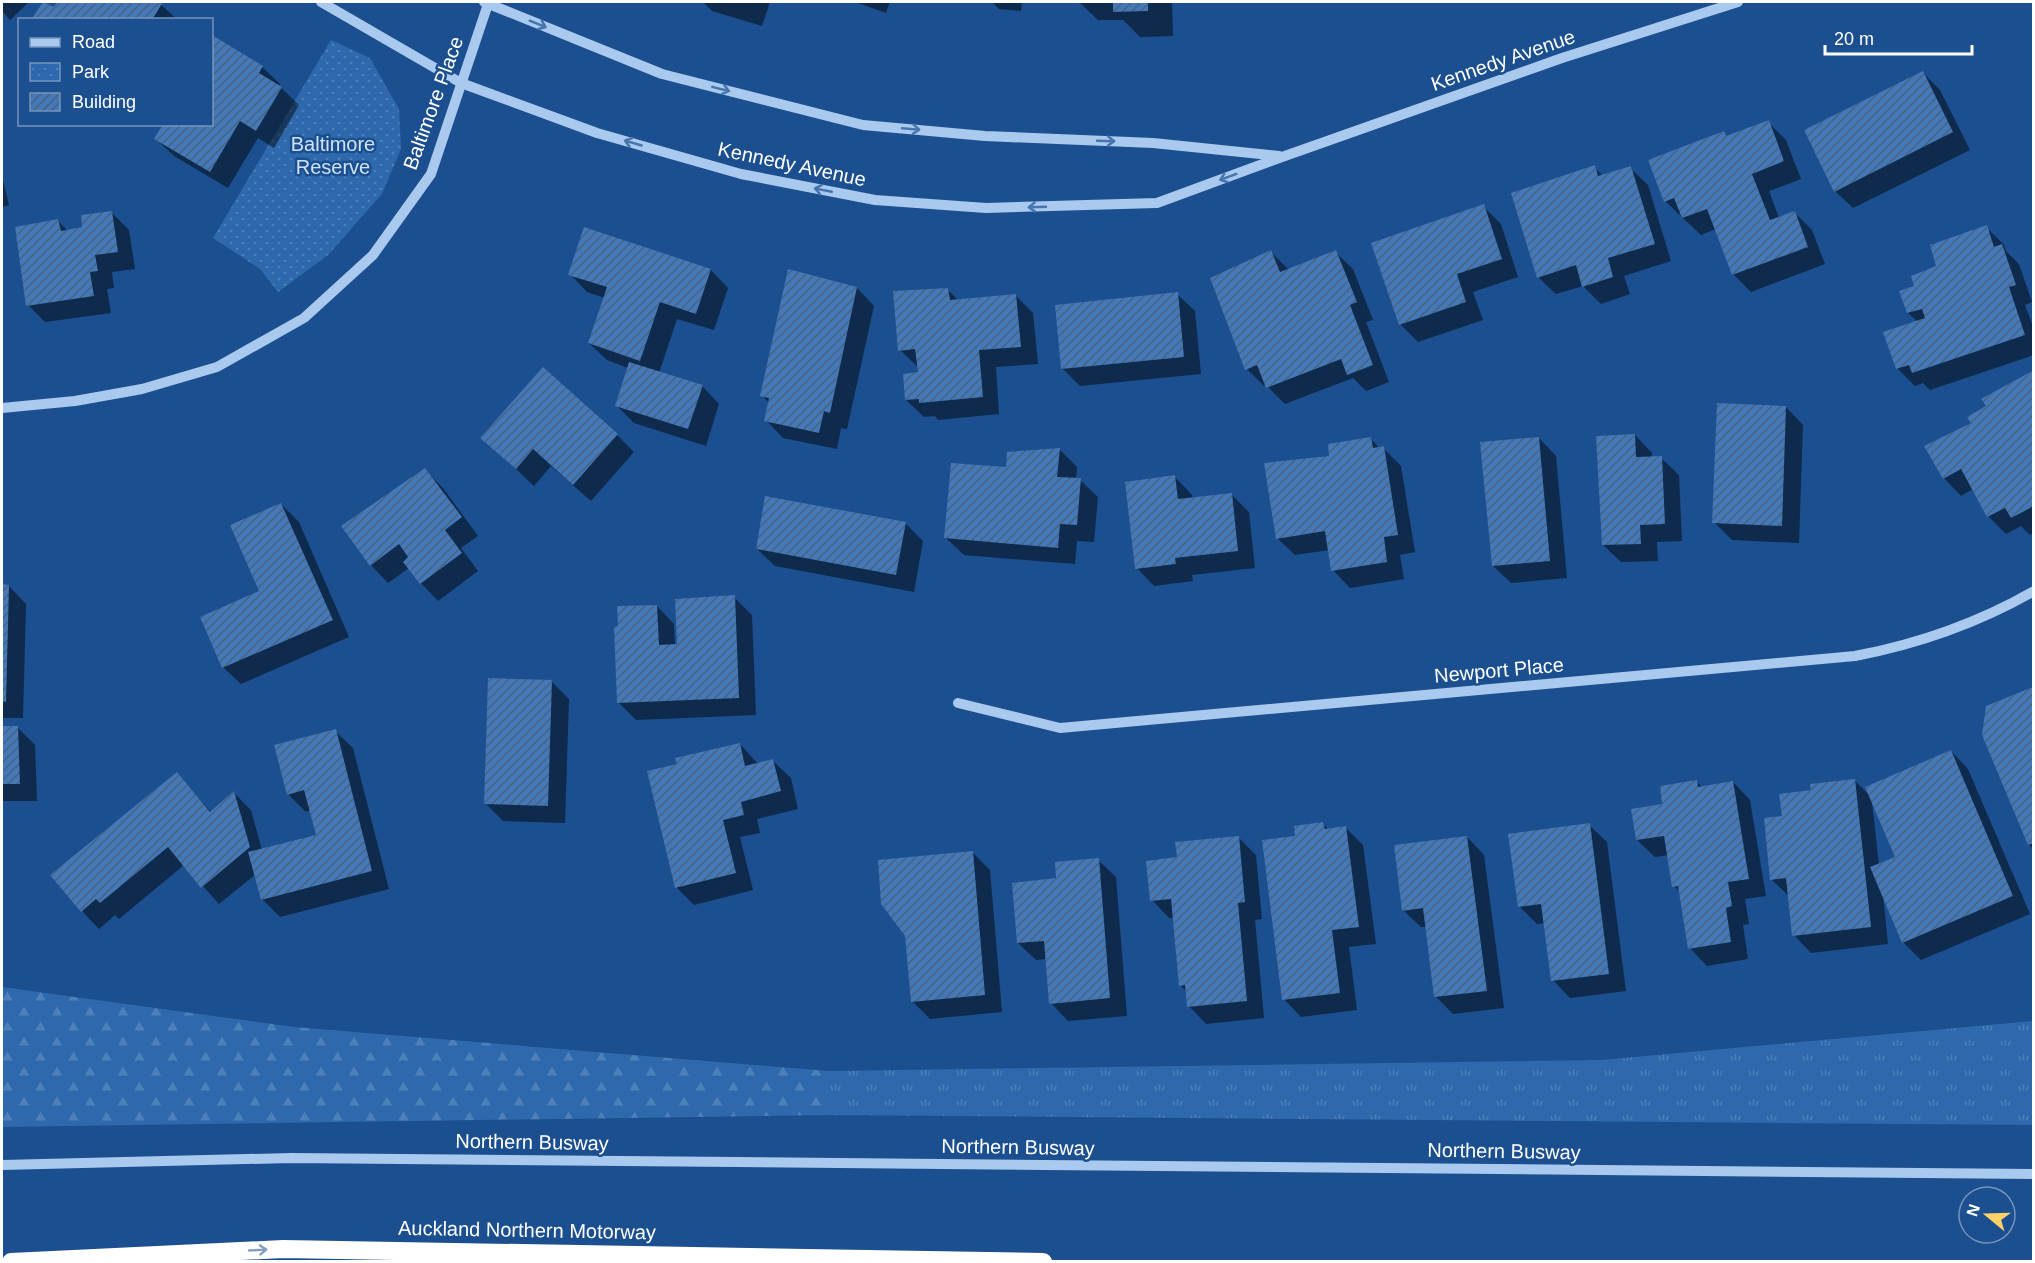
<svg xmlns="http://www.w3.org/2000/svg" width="2035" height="1263" font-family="Arial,sans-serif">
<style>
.grass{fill:url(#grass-tufts)}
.forest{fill:url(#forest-firs)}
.park{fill:url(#park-dots)}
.shadow{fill:#0007;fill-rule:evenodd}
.building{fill:url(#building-hatch)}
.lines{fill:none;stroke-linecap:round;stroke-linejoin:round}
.minor{stroke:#a9c9ee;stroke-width:10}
.highway{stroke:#fff;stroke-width:18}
.oneway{stroke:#4674ac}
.oneway2{stroke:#829ec1}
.labels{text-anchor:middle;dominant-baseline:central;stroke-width:5;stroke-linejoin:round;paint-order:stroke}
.street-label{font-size:20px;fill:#fff;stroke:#1b4f8f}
.park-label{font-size:20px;fill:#cfe3fa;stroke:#1b4f8f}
</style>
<defs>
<pattern id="grass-tufts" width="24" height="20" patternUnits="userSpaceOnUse" patternTransform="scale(1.5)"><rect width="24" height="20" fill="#2e69ad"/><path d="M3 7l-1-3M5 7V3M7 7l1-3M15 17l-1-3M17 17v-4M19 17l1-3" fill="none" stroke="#4d80b9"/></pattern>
<pattern id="forest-firs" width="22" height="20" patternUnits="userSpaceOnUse" patternTransform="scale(1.5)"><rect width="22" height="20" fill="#2e69ad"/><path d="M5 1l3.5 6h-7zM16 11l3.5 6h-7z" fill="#4d80b9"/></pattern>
<pattern id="park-dots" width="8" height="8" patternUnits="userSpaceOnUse" patternTransform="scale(1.5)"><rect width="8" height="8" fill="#2e69ad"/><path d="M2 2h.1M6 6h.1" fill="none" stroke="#4d80b9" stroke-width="1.8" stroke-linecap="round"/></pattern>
<pattern id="building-hatch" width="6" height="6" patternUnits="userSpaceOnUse" patternTransform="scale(1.5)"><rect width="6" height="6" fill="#4478b7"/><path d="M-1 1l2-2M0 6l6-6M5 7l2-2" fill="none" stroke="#486282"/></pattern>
</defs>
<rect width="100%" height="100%" fill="#1b4f8f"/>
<!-- grass -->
<polygon class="grass" points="2033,1021 2034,1125 828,1115 828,1071 1601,1060"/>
<!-- forest -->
<polygon class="forest" points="2,987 294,1027 828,1071 828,1115 2,1127"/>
<!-- park -->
<polygon class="park" points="331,40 370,58 399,109 401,149 382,194 328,255 278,292 260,269 213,238"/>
<!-- shadow -->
<g class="shadow">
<polygon points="2,2 29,2 10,20 2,11"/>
<polygon points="59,2 158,2 178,20 34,20 54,9"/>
<polygon points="703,2 770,2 762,26 712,11"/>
<polygon points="855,2 890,2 886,13"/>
<polygon points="992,2 1022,2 1021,11 999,9"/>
<polygon points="1079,2 1172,2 1173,36 1140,37 1123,20 1098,20"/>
<polygon points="212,37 262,67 280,84 279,86 299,105 274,148 258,138 228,188 174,156 156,139 212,124"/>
<polygon points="1922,72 1940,90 1970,150 1853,208 1835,191"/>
<polygon points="1768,122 1786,140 1801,179 1769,191 1779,218 1794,212 1812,230 1825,264 1751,292 1733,274 1716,229 1701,235 1665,201 1723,133 1727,137"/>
<polygon points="1594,167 1603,176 1630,168 1648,185 1671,261 1624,276 1630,294 1601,304 1583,286 1556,294 1538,277"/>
<polygon points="2,176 9,205 2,207"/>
<polygon points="1483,206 1501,224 1518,277 1473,292 1483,320 1418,342 1400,324"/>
<polygon points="111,212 129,230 135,269 112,272 114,288 107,289 111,313 45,322 28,305 58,221 68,231 83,228"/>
<polygon points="1986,227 2004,245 2006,251 2019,264 2032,302 2025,305 2034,329 2034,355 1930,390 1923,383 1915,386 1897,368 1918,322 1908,313 1916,287"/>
<polygon points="585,229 711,270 728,288 714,330 677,319 659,373 702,386 719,404 706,446 634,423 617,406 628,368 607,360 589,343 605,298 587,292 570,274"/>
<polygon points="1271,252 1289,270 1335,252 1353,269 1373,320 1366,322 1389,382 1366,391 1353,378 1285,404 1266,385 1264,386 1247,369"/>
<polygon points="857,288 874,306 847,429 841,428 837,449 783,438 766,420 769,403 762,395"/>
<polygon points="948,290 959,301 1016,296 1033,313 1038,364 996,367 999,414 938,420 935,416 924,417 906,400 920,374 919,368 900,350"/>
<polygon points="1177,294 1195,311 1201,374 1080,386 1063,369"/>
<polygon points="2034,372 2034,533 2030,535 2021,526 2006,534 1988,516 1973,489 1961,496 1944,478 1973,423 1988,407"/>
<polygon points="1786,407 1803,425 1799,543 1732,540 1714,522"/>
<polygon points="617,435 634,452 591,501 551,466 534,486 482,437"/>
<polygon points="1635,435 1652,453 1652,458 1661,458 1679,475 1682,541 1657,542 1658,561 1621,562 1603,545"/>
<polygon points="1539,438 1556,456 1567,578 1511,583 1493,566"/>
<polygon points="1371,439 1380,449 1383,448 1401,466 1415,552 1400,555 1404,579 1350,588 1333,570 1330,550 1295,555 1277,538 1331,458"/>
<polygon points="1060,450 1077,467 1076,479 1080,480 1098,497 1094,542 1077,541 1075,564 964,555 946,538 1007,469"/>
<polygon points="425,470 443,488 478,536 461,548 478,571 438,601 421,583 409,568 388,583 371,565 343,527"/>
<polygon points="1175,477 1192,495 1193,499 1232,495 1249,512 1255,568 1192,575 1193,581 1154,586 1137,568"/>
<polygon points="281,504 299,522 349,637 241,684 223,667 261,592"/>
<polygon points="905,523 923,541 914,592 775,566 757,549"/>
<polygon points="2,586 9,586 26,604 23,718 2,718"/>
<polygon points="734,597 752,615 756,715 636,720 618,702 657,606 674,624 675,646"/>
<polygon points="551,681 569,699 565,823 503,821 486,804"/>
<polygon points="2032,688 2034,690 2034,849 2029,845 1984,734"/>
<polygon points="17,727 35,745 37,801 2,801 2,728"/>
<polygon points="335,731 353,748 389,889 280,917 262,899 256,874 219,904 184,865 119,919 115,915 99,929 82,911 177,774 212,813 234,793 251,810 262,850 317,836 311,810 306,812 288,794"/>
<polygon points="740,744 758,764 773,761 791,778 798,809 757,819 760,833 740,837 753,890 694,905 677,888 648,773 678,766"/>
<path d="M1951,751L1968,769L2030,914L1921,960L1903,942L1883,895L1888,944L1811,953L1794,935L1790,897L1771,879L1783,818L1813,792L1854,780L1871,797ZM1872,802L1897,857L1879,865Z"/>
<polygon points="1697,782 1703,788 1733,782 1750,800 1766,896 1745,899 1749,924 1743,925 1748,959 1707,966 1690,948 1681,893 1674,886 1669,855 1655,857 1637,840 1664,805"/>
<polygon points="1323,824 1329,830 1346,828 1363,845 1376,944 1349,947 1357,1010 1301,1017 1284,999 1296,837"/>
<polygon points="1589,825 1607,842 1626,991 1570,998 1553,980 1545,923 1537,924 1519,906"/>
<polygon points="1238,837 1256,855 1262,919 1255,920 1264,1018 1206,1024 1189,1006 1187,992 1180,985 1174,918 1169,918 1152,900 1178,859"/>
<polygon points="1467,837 1484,855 1504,1008 1453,1014 1436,997 1426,927 1421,927 1403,910"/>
<polygon points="973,853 990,870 1002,1012 930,1019 912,1001"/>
<polygon points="1098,860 1116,877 1127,1016 1068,1021 1051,1003 1047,959 1036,960 1018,943 1058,880"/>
</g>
<!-- building -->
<g class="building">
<polygon points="43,2 54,7 57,2 163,2 152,20 31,20"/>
<polygon points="1113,2 1148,2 1148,11 1113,12"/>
<polygon points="212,35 263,66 259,73 282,87 256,131 240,121 210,172 154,139 163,124 212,124"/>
<polygon points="1923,71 1953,132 1834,192 1804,130"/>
<polygon points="1769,120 1784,161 1752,174 1770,220 1795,211 1808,247 1732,275 1707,209 1682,218 1674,198 1664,202 1648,160 1724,131 1726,136"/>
<polygon points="1595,165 1598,176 1631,166 1655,244 1608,258 1613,277 1582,287 1576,265 1537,278 1511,193"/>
<polygon points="1484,204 1502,259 1457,274 1466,302 1399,325 1371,243"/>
<polygon points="112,211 118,252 95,255 98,271 90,272 94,296 26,306 15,227 58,219 61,231 82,227 81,215"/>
<polygon points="1987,225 1994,247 2002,244 2016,285 2009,287 2025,335 1912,373 1909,365 1896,369 1883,332 1925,318 1922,309 1907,313 1899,291 1914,286 1911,276 1936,266 1930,245"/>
<polygon points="584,227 711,269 696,314 660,302 640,361 588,343 607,287 568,275"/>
<polygon points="1271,250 1280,272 1336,250 1357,302 1350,305 1373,365 1347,375 1341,359 1266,388 1257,365 1245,370 1210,278"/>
<polygon points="788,269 857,287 830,413 824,411 819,433 764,421 769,398 760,396"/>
<polygon points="948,288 950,300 1016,294 1021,347 979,350 983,397 919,403 919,399 905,400 903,374 918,372 915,349 898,351 893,291"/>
<polygon points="1178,292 1184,357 1061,369 1055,305"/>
<polygon points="629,362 703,385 688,429 615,406"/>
<polygon points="543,367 618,434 573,485 533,449 516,469 480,438"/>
<polygon points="2034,370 2034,506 2011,518 2005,508 1987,517 1961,469 1943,479 1924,446 1971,423 1967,417 1986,406 1981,399"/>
<polygon points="1717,403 1786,406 1782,526 1712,523"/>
<polygon points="1635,434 1636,457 1662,456 1665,524 1640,525 1641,544 1602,545 1596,436"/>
<polygon points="1371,437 1373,448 1384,446 1398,535 1384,537 1387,562 1331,571 1325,531 1276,539 1264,463 1329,456 1328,444"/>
<polygon points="1539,437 1550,561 1492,566 1480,442"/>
<polygon points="1060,448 1057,477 1081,478 1077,525 1060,524 1058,548 944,538 951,463 1006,467 1007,452"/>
<polygon points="425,468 462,517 445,530 462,553 420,584 403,562 408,557 399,544 370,566 341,526"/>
<polygon points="1175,475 1178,499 1232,493 1238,551 1175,558 1176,564 1135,569 1125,482"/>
<polygon points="765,496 906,522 896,575 756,549"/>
<polygon points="281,503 333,620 222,668 200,617 259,591 230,525"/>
<polygon points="2,584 9,585 6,702 2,701"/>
<polygon points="735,595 739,698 617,703 614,627 618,626 617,606 657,605 659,645 677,644 675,599"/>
<polygon points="488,678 552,680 548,806 484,804"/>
<polygon points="2033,687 2034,843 2028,845 1982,735 1986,706"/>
<polygon points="2,726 18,726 20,784 2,784"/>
<polygon points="336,729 372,871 261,900 248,852 316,835 304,790 287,795 274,745"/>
<polygon points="740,743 745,766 773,759 781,791 741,802 744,815 723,820 736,873 675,888 647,771 677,764 675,758"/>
<polygon points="1951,750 2013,896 1902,943 1870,867 1895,857 1865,787"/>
<polygon points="177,772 210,812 234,791 250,847 201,888 168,847 100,903 96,899 81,912 50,875"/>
<polygon points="1855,779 1871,927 1792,936 1786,878 1770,880 1764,818 1782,816 1779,794 1811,790 1810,784"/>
<polygon points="1697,780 1698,787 1733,781 1749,879 1728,882 1732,906 1726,908 1731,942 1688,949 1678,886 1672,887 1664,836 1636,840 1631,809 1662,804 1660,786"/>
<polygon points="1323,822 1325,829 1346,826 1359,927 1332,930 1340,993 1282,1000 1262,840 1295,836 1294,826"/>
<polygon points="1590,823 1609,974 1551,981 1541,904 1518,907 1508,834"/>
<polygon points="1239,836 1245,902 1238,903 1247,1001 1187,1007 1185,985 1179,986 1171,899 1150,901 1146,861 1177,857 1175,842"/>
<polygon points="1467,836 1487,991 1434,997 1423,908 1402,911 1394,845"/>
<polygon points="973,851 985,995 911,1002 905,936 881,904 878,860"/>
<polygon points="1099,858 1110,998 1049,1004 1044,941 1017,943 1012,883 1056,878 1055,862"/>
</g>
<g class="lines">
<!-- minor -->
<g class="minor">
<polyline points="321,2 461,83 597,133 741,174 875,200 986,208 1157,203 1282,157 1562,58 1738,2"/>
<polyline points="484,2 662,74 863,125 985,136 1153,143 1279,156"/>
<polyline points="2,408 75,401 142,389 217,367 304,318 373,255 431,174 488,4"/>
<path d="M958,703L1060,728L1855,656C1918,644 1978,623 2034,591"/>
<polyline points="2,1165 291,1158 2034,1174"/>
</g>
<!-- highway -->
<polyline class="highway" points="11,1262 283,1249 1043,1262"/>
</g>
<!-- one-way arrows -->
<defs><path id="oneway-shaft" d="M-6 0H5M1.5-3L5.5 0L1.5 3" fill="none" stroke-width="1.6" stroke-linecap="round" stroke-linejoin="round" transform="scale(1.5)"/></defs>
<g class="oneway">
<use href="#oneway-shaft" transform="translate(538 24) rotate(22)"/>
<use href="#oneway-shaft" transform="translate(721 89) rotate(14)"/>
<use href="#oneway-shaft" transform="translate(911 129) rotate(5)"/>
<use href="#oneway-shaft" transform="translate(1106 141) rotate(2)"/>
<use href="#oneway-shaft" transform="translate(633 143) rotate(-164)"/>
<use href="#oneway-shaft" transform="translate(1228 177) rotate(160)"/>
<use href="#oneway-shaft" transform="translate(823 190) rotate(-169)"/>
<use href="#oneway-shaft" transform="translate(1037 207) rotate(178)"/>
</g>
<use class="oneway2" href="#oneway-shaft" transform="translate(258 1250) rotate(-3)"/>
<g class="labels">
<!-- street labels -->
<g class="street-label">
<text transform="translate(1503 60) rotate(-19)">Kennedy Avenue</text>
<text transform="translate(433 103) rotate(-70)">Baltimore Place</text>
<text transform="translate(792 164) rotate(12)">Kennedy Avenue</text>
<text transform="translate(1499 670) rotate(-5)">Newport Place</text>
<text transform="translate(532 1142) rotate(1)">Northern Busway</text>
<text transform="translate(1018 1147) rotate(1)">Northern Busway</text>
<text transform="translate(1504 1151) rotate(1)">Northern Busway</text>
<text transform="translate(527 1230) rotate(1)">Auckland Northern Motorway</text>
</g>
<!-- park labels -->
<g class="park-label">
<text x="333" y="144">Baltimore<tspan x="333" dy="23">Reserve</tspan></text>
</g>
</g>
<!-- border -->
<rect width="2035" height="1263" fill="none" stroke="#ffffff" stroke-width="6"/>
<!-- legend -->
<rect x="18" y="18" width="195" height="108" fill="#1b4f8f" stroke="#7695bc" stroke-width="1.5"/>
<rect x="30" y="38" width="30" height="9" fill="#a9c9ee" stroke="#7695bc" stroke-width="1.5"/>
<text x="72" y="48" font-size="18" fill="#ffffff">Road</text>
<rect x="30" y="63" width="30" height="18" fill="url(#park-dots)" stroke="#7695bc" stroke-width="1.5"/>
<text x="72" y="78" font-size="18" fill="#ffffff">Park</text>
<rect x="30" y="93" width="30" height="18" fill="url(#building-hatch)" stroke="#7695bc" stroke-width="1.5"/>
<text x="72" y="108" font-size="18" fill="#ffffff">Building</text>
<!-- north arrow -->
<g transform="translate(1987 1215) rotate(289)"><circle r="28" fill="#1b4f8f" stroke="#7695bc" stroke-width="1.5"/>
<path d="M0-4.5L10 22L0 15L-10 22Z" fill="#ffd166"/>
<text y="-9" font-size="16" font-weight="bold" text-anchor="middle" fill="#ffffff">N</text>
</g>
<!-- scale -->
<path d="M1825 45v9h147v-9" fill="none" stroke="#ffffff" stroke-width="3"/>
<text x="1834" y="45" font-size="18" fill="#ffffff" stroke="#1b4f8f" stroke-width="4.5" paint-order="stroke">20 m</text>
</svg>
